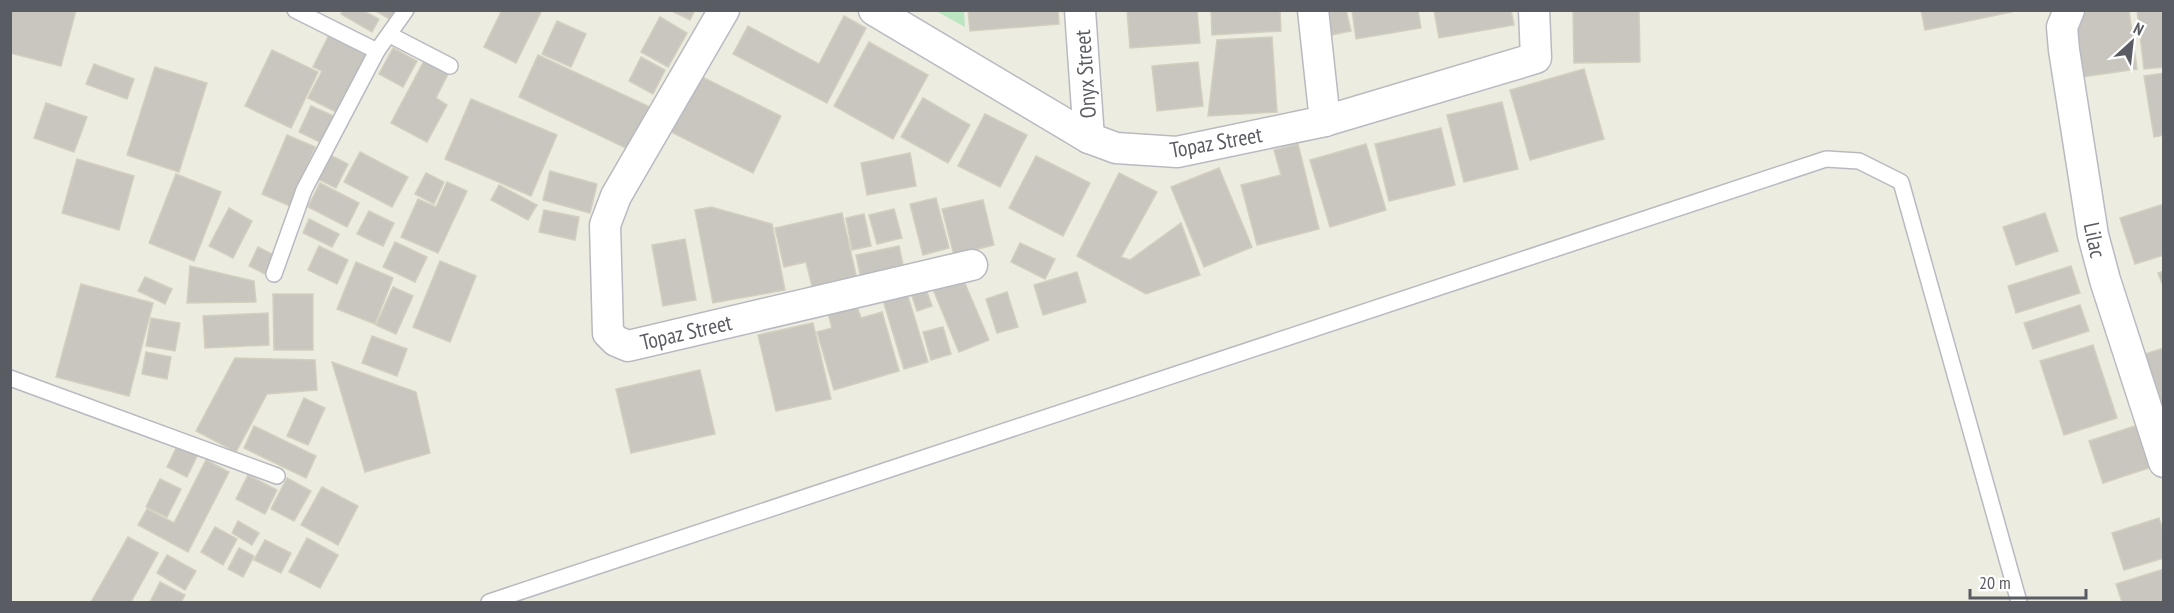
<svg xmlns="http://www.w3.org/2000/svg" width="2174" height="613" font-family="'PT Sans Narrow',sans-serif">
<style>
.green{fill:#bce6c2}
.building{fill:#c8c6be;stroke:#d2cfbf;stroke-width:1.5}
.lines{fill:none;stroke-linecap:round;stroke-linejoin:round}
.lane-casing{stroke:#b9bac1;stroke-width:18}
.street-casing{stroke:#b9bac1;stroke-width:33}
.lane{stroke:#fff;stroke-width:15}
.street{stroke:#fff;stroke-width:30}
.labels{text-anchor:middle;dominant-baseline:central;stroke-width:4.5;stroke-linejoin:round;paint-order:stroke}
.street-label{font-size:22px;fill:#5a5c63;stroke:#fff}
</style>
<rect width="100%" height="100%" fill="#edece1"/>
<!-- green -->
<polygon class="green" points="936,11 964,11 965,27"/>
<!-- building -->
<g class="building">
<polygon points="10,10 76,10 61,66 10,53"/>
<polygon points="343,10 362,10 379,19 372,32 341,14"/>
<polygon points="374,10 399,10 393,21"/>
<polygon points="502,10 542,10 516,63 484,47"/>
<polygon points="670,10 695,10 690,20"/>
<polygon points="968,10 1058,10 1059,24 970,31"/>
<polygon points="1127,10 1197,10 1200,43 1130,48"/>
<polygon points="1211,10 1280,10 1281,31 1212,35"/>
<polygon points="1325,10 1346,10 1351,31 1331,35"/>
<polygon points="1352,10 1418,10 1421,28 1356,39"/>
<polygon points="1434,10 1511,10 1514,25 1439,38"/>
<polygon points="1573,10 1639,10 1640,62 1574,63"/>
<polygon points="1921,10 2012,10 2012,12 1925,30"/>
<polygon points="2102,10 2129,10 2137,69 2082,77 2074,14"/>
<polygon points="2137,10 2164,10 2164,67 2144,69"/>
<polygon points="844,16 866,28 827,103 733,54 748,26 819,64"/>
<polygon points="660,17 687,33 668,67 641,52"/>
<polygon points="557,21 586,34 571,67 542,54"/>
<polygon points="330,33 370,54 340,114 308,98 322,71 313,67"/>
<polygon points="1272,37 1277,112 1208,116 1217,40"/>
<polygon points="869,42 928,75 893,139 834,106"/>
<polygon points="393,48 417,61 403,87 379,74"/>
<polygon points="272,50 318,72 291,128 245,106"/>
<polygon points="538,55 650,107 630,150 519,97"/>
<polygon points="641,57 665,70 653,94 629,81"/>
<polygon points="424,61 448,74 436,98 447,105 427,142 391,123"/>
<polygon points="1198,62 1203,106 1157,111 1152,66"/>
<polygon points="94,64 134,79 127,99 86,84"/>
<polygon points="155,67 207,83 179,172 127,155"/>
<polygon points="1584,69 1604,139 1530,160 1510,90"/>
<polygon points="692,72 781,116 753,173 663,128"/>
<polygon points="2164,73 2164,135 2154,137 2144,76"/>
<polygon points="923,98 970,125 948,163 901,137"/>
<polygon points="471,99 557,135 531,196 445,159"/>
<polygon points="1502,102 1518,169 1464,182 1447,115"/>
<polygon points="46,103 87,117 74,152 34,138"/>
<polygon points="311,106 338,118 326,145 299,132"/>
<polygon points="985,114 1027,135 1000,187 958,166"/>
<polygon points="1441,128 1455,185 1389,201 1375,144"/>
<polygon points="287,135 315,147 290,206 262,194"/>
<polygon points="1298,144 1319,229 1257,245 1241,185 1281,175 1274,150"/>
<polygon points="1366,144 1386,210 1330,227 1310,160"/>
<polygon points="360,152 408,177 392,207 344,182"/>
<polygon points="326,153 348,164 336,188 314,177"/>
<polygon points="910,153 916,186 867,195 861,163"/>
<polygon points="1036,156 1090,183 1063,236 1009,208"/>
<polygon points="77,159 134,176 119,230 62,213"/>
<polygon points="1219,168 1252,247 1204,267 1171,187"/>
<polygon points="550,171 597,184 590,213 543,200"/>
<polygon points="426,173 444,182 434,204 415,194"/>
<polygon points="1119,173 1157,192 1121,257 1130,260 1181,223 1200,275 1146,294 1077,256"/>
<polygon points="176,174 221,192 194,261 149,243"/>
<polygon points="447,182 467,191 438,253 401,237 418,199 436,207"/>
<polygon points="320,183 359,203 347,227 308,207"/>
<polygon points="499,185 537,205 528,220 491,200"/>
<polygon points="936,198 949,248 923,255 910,204"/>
<polygon points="983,200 994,245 954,255 942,209"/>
<polygon points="2164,204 2164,255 2135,264 2120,218"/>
<polygon points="711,207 772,224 785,290 713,303 695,210"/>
<polygon points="229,208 252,221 233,258 209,246"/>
<polygon points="894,209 902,238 877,244 869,215"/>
<polygon points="544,210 579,217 575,240 539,232"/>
<polygon points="369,211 394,223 383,246 357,234"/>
<polygon points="842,213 858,284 814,294 806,262 784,267 775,228"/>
<polygon points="2045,213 2058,251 2016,265 2003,227"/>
<polygon points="864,214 871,246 852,250 846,218"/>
<polygon points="309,219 339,234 332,247 303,233"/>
<polygon points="685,239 696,300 663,306 652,245"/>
<polygon points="395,242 427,257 415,282 383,267"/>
<polygon points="1020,243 1055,259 1045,279 1011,262"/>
<polygon points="319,246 348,260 337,284 308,270"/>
<polygon points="899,246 905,274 862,283 856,255"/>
<polygon points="258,247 276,256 267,275 249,266"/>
<polygon points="440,261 476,276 450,342 413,327"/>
<polygon points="356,262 393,278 375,324 337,309"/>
<polygon points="190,266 254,281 256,302 187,303"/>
<polygon points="2071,266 2080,293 2016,313 2008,286"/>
<polygon points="2164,271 2164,288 2158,273"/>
<polygon points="1077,272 1086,302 1043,315 1034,285"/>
<polygon points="961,274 989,340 959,352 932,287"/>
<polygon points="145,277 172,289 165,304 138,291"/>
<polygon points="81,284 153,303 129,396 56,377"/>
<polygon points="393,287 413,296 396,334 376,325"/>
<polygon points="926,289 932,306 917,311 911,293"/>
<polygon points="1007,292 1018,327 997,333 986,299"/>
<polygon points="907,293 928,362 904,369 883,300"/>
<polygon points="273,294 313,294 313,350 274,350"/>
<polygon points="856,304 861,318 882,312 899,371 834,390 817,332 832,328 828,313"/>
<polygon points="2080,305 2089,331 2033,349 2024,323"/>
<polygon points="268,313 269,345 205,348 203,316"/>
<polygon points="151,318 180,323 175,351 146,346"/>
<polygon points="813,323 831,399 776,411 758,335"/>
<polygon points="943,327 951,354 931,360 923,332"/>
<polygon points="372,336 407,349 397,376 362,363"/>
<polygon points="2093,345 2117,418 2064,435 2040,361"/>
<polygon points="2164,348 2164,409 2145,354"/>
<polygon points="146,352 171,357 167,379 142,374"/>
<polygon points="235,358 315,360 317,390 267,394 236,452 196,431"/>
<polygon points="332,362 416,392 430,453 365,472"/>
<polygon points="700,370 715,434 631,453 616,389"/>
<polygon points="304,398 325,408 308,445 287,436"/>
<polygon points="2141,424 2155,466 2103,483 2089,441"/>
<polygon points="254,426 316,456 306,478 244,448"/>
<polygon points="179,442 199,452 187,477 167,467"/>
<polygon points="206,460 229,472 188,552 138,525 147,509 174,523"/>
<polygon points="248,475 277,490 265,514 236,499"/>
<polygon points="287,478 311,491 294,521 271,509"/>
<polygon points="160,479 181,489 167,517 146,507"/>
<polygon points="322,487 358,506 338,545 301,525"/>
<polygon points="2159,518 2164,533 2164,558 2124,570 2112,533"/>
<polygon points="238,521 259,533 252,545 232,533"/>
<polygon points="215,527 237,539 223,565 201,552"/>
<polygon points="128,537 158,553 131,602 91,602"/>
<polygon points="307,538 338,555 320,588 289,572"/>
<polygon points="265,540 291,553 281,573 254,560"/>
<polygon points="239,548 254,556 243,577 228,569"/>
<polygon points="167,555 196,571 185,590 157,573"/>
<polygon points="2164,569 2164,602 2122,602 2116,584"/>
<polygon points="160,582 185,595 181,602 150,602"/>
</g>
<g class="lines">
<!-- lane casing -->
<g class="lane-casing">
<g id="lane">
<polyline points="295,10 377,51"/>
<polyline points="390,35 450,66"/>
<polyline points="274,274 304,190 377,51 406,10"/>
<polyline points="10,378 277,476"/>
<polyline points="489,602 1826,159 1859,161 1901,182 2019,602"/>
</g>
</g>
<!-- street casing -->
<g class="street-casing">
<g id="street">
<polyline points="724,10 616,196 605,225 608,333 616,341 628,346 972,265"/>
<polyline points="874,10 1089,138 1116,148 1177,152 1325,121 1536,58 1534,10"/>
<polyline points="1080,10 1089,138"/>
<polyline points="1313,10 1325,121"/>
<polyline points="2069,10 2062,27 2064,50 2093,235 2105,280 2164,462"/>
</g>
</g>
<!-- lane -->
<use href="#lane" class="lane"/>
<!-- street -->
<use href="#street" class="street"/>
</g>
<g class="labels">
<!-- street labels -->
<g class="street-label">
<text transform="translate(1085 74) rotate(-94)">Onyx Street</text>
<text transform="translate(1216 142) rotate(-10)">Topaz Street</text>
<text transform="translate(2095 240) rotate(78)">Lilac</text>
<text transform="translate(686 332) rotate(-13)">Topaz Street</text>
</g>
</g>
<!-- border -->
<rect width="2174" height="613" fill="none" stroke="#5a5c63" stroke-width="24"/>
<!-- north arrow -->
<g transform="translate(2132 42) rotate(27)" stroke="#ffffff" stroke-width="4.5" paint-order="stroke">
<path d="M0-4.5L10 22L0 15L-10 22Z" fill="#5a5c63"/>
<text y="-9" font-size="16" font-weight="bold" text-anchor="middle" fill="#5a5c63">N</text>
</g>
<!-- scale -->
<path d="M1970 589v9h116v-9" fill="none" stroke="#5a5c63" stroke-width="3"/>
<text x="1979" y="589" font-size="18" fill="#5a5c63" stroke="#ffffff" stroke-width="4.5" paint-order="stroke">20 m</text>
</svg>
